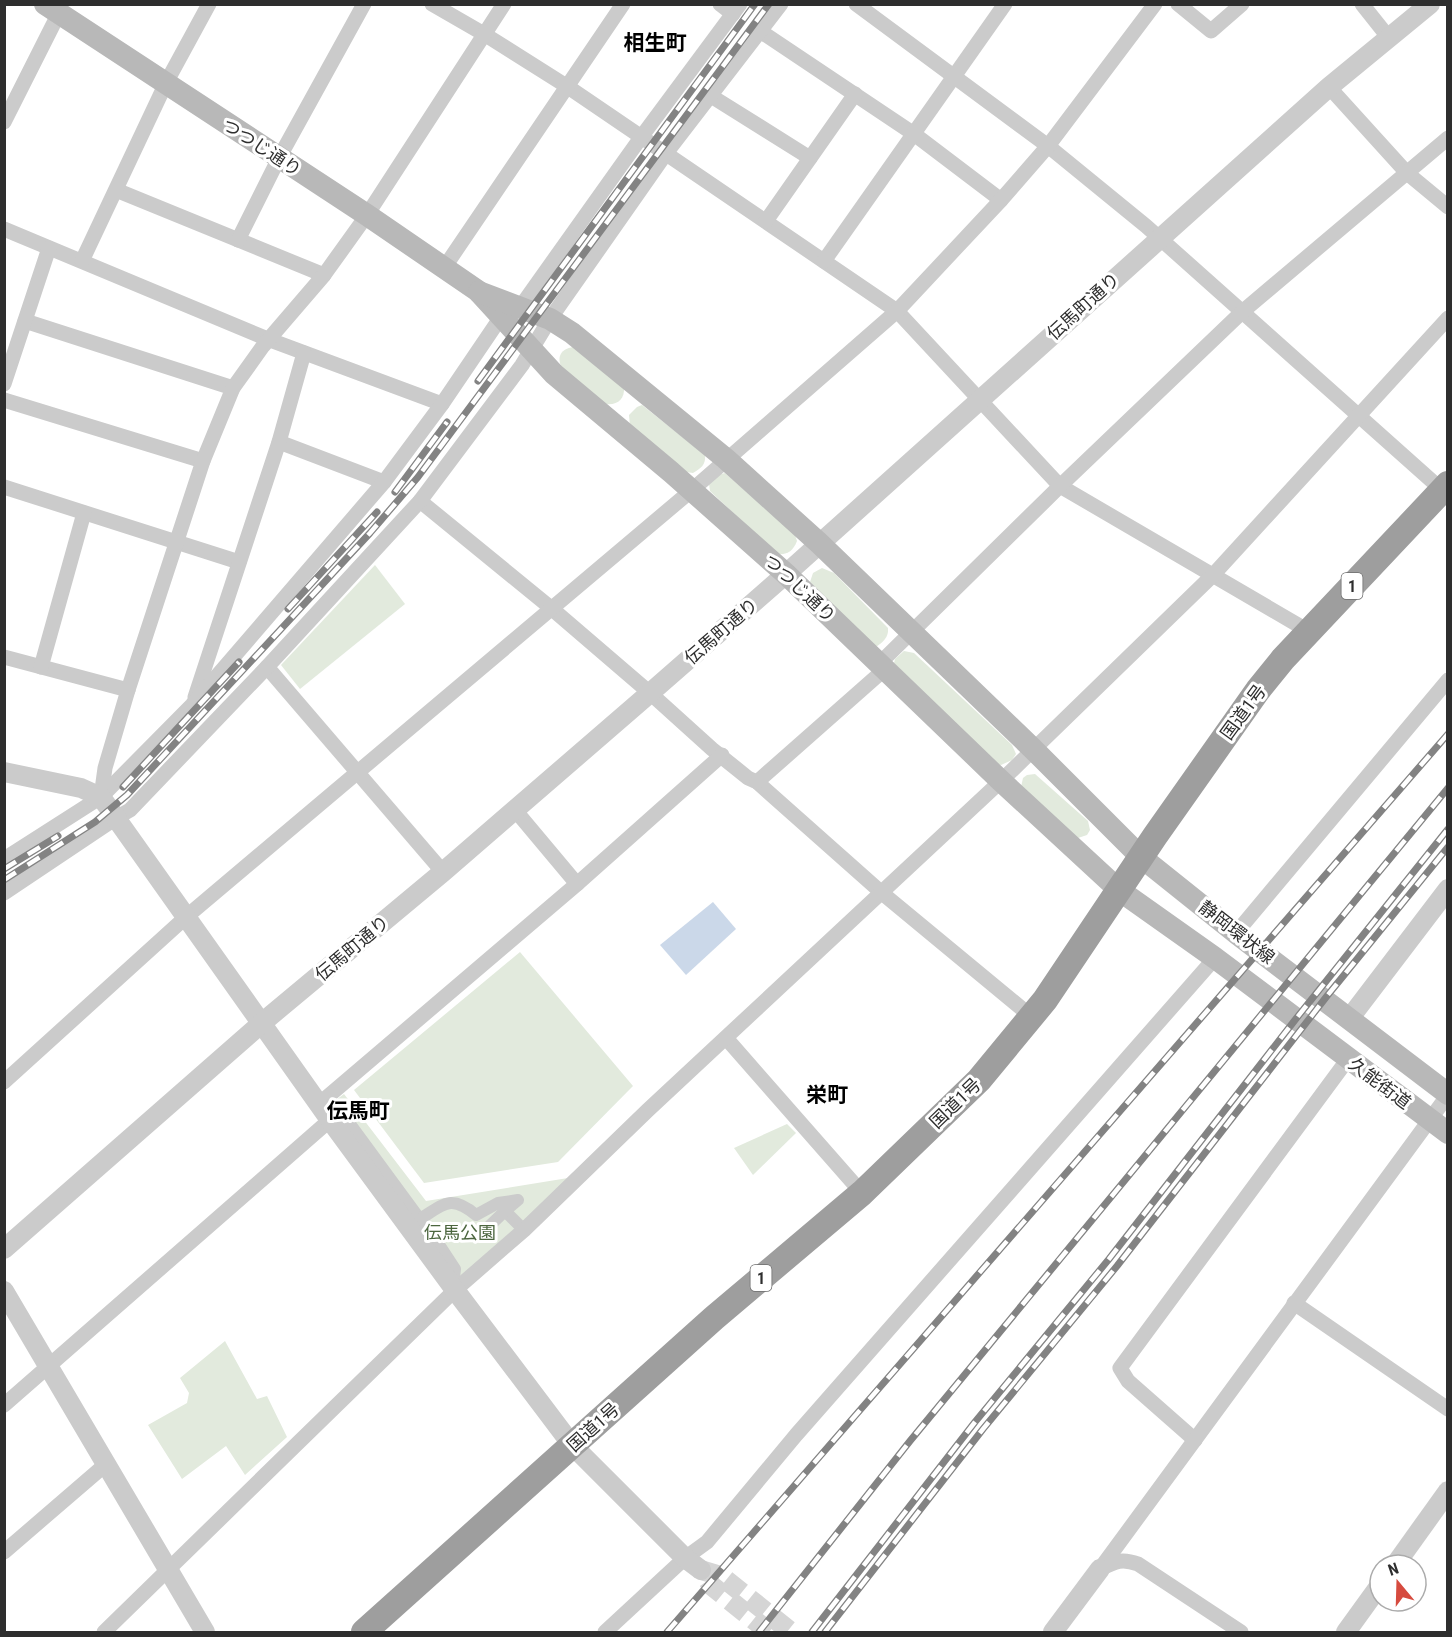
<svg xmlns="http://www.w3.org/2000/svg" width="1452" height="1637" font-family="'Roboto Condensed','Noto Sans JP',sans-serif">
<style>
.green{fill:#e2eadd}
.water{fill:#cbd8e9}
.lines{fill:none;stroke-linecap:round;stroke-linejoin:round}
.tertiary-tunnel{stroke:#d5d5d5;stroke-width:20;stroke-dasharray:20 10;stroke-linecap:butt}
.pedestrian{stroke:#cbcbcb;stroke-width:12}
.minor{stroke:#cbcbcb;stroke-width:15}
.tertiary{stroke:#cbcbcb;stroke-width:20}
.secondary{stroke:#b8b8b8;stroke-width:22}
.trunk{stroke:#9e9e9e;stroke-width:26}
.rail-casing{stroke:#838383;stroke-width:7}
.rail{stroke:#fff;stroke-width:4.5;stroke-dasharray:14;stroke-linecap:butt}
.labels{text-anchor:middle;dominant-baseline:central;stroke-width:6;stroke-linejoin:round;paint-order:stroke}
.shield{fill:#fff;stroke:#6d6d6d;stroke-width:1.5}
.shield-label{font-size:16px;font-weight:bold;fill:#2e2e2e}
.street-label{font-size:18px;fill:#2e2e2e;stroke:#fff}
.park-label{font-size:18px;fill:#4c663f;stroke:#fff}
.quarter-label{font-size:21px;font-weight:bold;fill:#000;stroke:#fff}
</style>
<rect width="100%" height="100%" fill="#fff"/>
<!-- green -->
<g class="green">
<path d="M573,347L624,387C625,399 617,406 605,404L562,368C556,357 561,349 573,347Z"/>
<path d="M642,405L705,455C706,465 701,468 693,473L686,472L630,426L629,415L637,407Z"/>
<path d="M725,473L795,535L797,541C793,551 788,555 777,554L710,491L709,484L718,475Z"/>
<polygon points="375,565 405,604 300,689 281,665"/>
<path d="M822,568L834,573L888,628C889,637 883,642 876,647L810,582L813,573Z"/>
<polygon points="904,651 914,653 1012,745 1016,754 1012,760 1001,765 997,764 894,663 895,659"/>
<polygon points="1035,774 1088,821 1090,830 1087,835 1078,838 1021,787 1023,778 1027,775"/>
<polygon points="520,952 633,1086 558,1162 424,1183 354,1090"/>
<polygon points="344,1094 426,1201 568,1178 455,1290 328,1106"/>
<polygon points="787,1124 796,1133 753,1175 734,1148"/>
<polygon points="225,1341 257,1399 267,1396 287,1437 245,1475 226,1446 182,1479 148,1425 187,1403 189,1393 180,1378"/>
</g>
<!-- water -->
<polygon class="water" points="713,902 736,929 686,975 660,945"/>
<g class="lines">
<!-- tertiary-tunnel -->
<polyline class="tertiary-tunnel" points="769,1632 712,1586 701,1570 721,1576 791,1632"/>
<!-- pedestrian -->
<g class="pedestrian">
<polyline points="322,1102 342,1113 425,1226 446,1232 479,1236 505,1211 524,1230"/>
<path d="M420,1219C444,1204 451,1194 476,1215L498,1203L518,1200L505,1211"/>
<polyline points="446,1232 436,1240 455,1269 453,1287"/>
</g>
<!-- minor -->
<g class="minor">
<polyline points="432,4 484,34 568,87 897,311 1060,486 1310,632"/>
<polyline points="720,4 733,14"/>
<polyline points="856,4 1048,146 1146,226 1442,490"/>
<polyline points="1178,4 1211,31 1242,4"/>
<polyline points="1362,4 1389,38"/>
<polyline points="760,31 914,134 1001,200"/>
<polyline points="1329,87 1407,173 1448,207"/>
<polyline points="711,96 810,158"/>
<polyline points="4,122 59,13"/>
<polyline points="116,190 324,275"/>
<polyline points="766,221 855,94"/>
<polyline points="4,229 270,340 442,404"/>
<polyline points="238,240 279,158 364,4"/>
<polyline points="82,261 166,83 209,4"/>
<polyline points="824,261 1005,4"/>
<polyline points="444,268 623,4"/>
<polyline points="521,306 642,136 740,4"/>
<polyline points="25,321 233,388"/>
<polyline points="4,384 49,248"/>
<polyline points="4,400 203,461"/>
<polyline points="279,442 384,482"/>
<polyline points="4,487 239,562"/>
<polyline points="420,501 551,608 650,693 712,749 748,778 757,782 882,893 1032,1017"/>
<polyline points="4,657 128,690"/>
<polyline points="880,663 1060,486 1242,312 1448,138"/>
<polyline points="41,667 84,513"/>
<polyline points="267,667 443,872"/>
<polyline points="195,697 279,442 304,353"/>
<polyline points="757,782 885,669"/>
<polyline points="101,797 105,768 128,690 203,461 233,388 263,346 324,275 367,215 504,4"/>
<polyline points="515,810 577,884"/>
<polyline points="4,859 101,797 192,705 384,482 442,404 501,317"/>
<polyline points="4,893 116,818 130,810 267,667 420,501 522,365 550,319 667,152 781,4"/>
<polyline points="1236,933 1448,680"/>
<polyline points="726,1038 862,1193"/>
<polyline points="4,1082 186,917 692,490 897,311 1001,200 1048,146 1155,4"/>
<polyline points="319,1104 577,884 722,755"/>
<polyline points="1294,1303 1448,1409"/>
<polyline points="4,1405 330,1120"/>
<polyline points="1195,1440 1128,1381 1120,1368 1348,1059"/>
<polyline points="4,1552 105,1465"/>
<polyline points="1100,1569 1448,1095"/>
<path d="M1100,1569C1116,1561 1122,1558 1138,1564L1241,1632"/>
<polyline points="104,1632 455,1290 524,1230 648,1110 1001,781 1213,575 1448,318"/>
<polyline points="605,1632 685,1558 707,1542 796,1435 1215,958"/>
</g>
<!-- tertiary -->
<g class="tertiary">
<polyline points="4,772 81,788 101,797 330,1120 455,1290 572,1445 685,1558 701,1570"/>
<polyline points="1349,1019 1448,889"/>
<polyline points="4,1249 263,1022 443,872 650,693 786,574 1329,87 1430,4"/>
<polyline points="4,1291 205,1632"/>
<polyline points="1395,1565 1448,1491"/>
<polyline points="1053,1632 1100,1569"/>
<polyline points="1346,1632 1380,1585"/>
</g>
<!-- secondary -->
<g class="secondary">
<polyline points="45,4 367,215 478,291 554,374 671,472 786,574 1001,781 1119,890 1215,958 1448,1133"/>
<polyline points="479,292 550,319 572,333 726,459 819,543 1033,749 1141,857 1236,933 1448,1094"/>
</g>
<!-- trunk -->
<polyline class="trunk" points="364,1632 714,1318 862,1193 979,1080 1045,1000 1155,836 1258,690 1283,659 1448,484"/>
<!-- rail casing -->
<g class="rail-casing">
<g id="rail">
<polyline points="478,381 755,4"/>
<polyline points="395,492 447,422"/>
<polyline points="288,609 377,512"/>
<polyline points="123,787 239,662"/>
<polyline points="4,869 58,836"/>
<polyline points="4,880 95,822 127,795 370,533 418,477 769,4"/>
<polyline points="667,1632 1448,734"/>
<polyline points="759,1632 910,1441 1448,788"/>
<polyline points="812,1632 975,1422 1109,1259 1295,1020 1448,829"/>
<polyline points="825,1632 983,1429 1117,1266 1327,996 1448,847"/>
</g>
</g>
<!-- rail -->
<use href="#rail" class="rail"/>
</g>
<g class="labels">
<!-- shield labels -->
<g class="shield">
<rect x="1341.5" y="573" width="21" height="26" rx="4.5"/>
<rect x="750.5" y="1265" width="21" height="26" rx="4.5"/>
</g>
<g class="shield-label">
<text x="1352" y="586">1</text>
<text x="761" y="1278">1</text>
</g>
<!-- street labels -->
<g class="street-label">
<text transform="translate(262 147) rotate(33)">つつじ通り</text>
<text transform="translate(1083 306) rotate(-42)">伝馬町通り</text>
<text transform="translate(800 588) rotate(43)">つつじ通り</text>
<text transform="translate(721 631) rotate(-41)">伝馬町通り</text>
<text transform="translate(1243 712) rotate(-54)">国道1号</text>
<text transform="translate(1237 932) rotate(38)">静岡環状線</text>
<text transform="translate(352 948) rotate(-40)">伝馬町通り</text>
<text transform="translate(1380 1083) rotate(37)">久能街道</text>
<text transform="translate(955 1103) rotate(-44)">国道1号</text>
<text transform="translate(593 1427) rotate(-42)">国道1号</text>
</g>
<!-- park labels -->
<g class="park-label">
<text x="460" y="1232">伝馬公園</text>
</g>
<!-- quarter labels -->
<g class="quarter-label">
<text x="655" y="43">相生町</text>
<text x="827" y="1095">栄町</text>
<text x="358" y="1111">伝馬町</text>
</g>
</g>
<!-- border -->
<rect width="1452" height="1637" fill="none" stroke="#2e2e2e" stroke-width="12"/>
<!-- north arrow -->
<g transform="translate(1398 1583) rotate(341)"><circle r="28" fill="#ffffff" stroke="#ababab" stroke-width="1.5"/>
<path d="M0-4.5L10 22L0 15L-10 22Z" fill="#d64b3f"/>
<text y="-9" font-size="16" font-weight="bold" text-anchor="middle" fill="#2e2e2e">N</text>
</g>
</svg>
